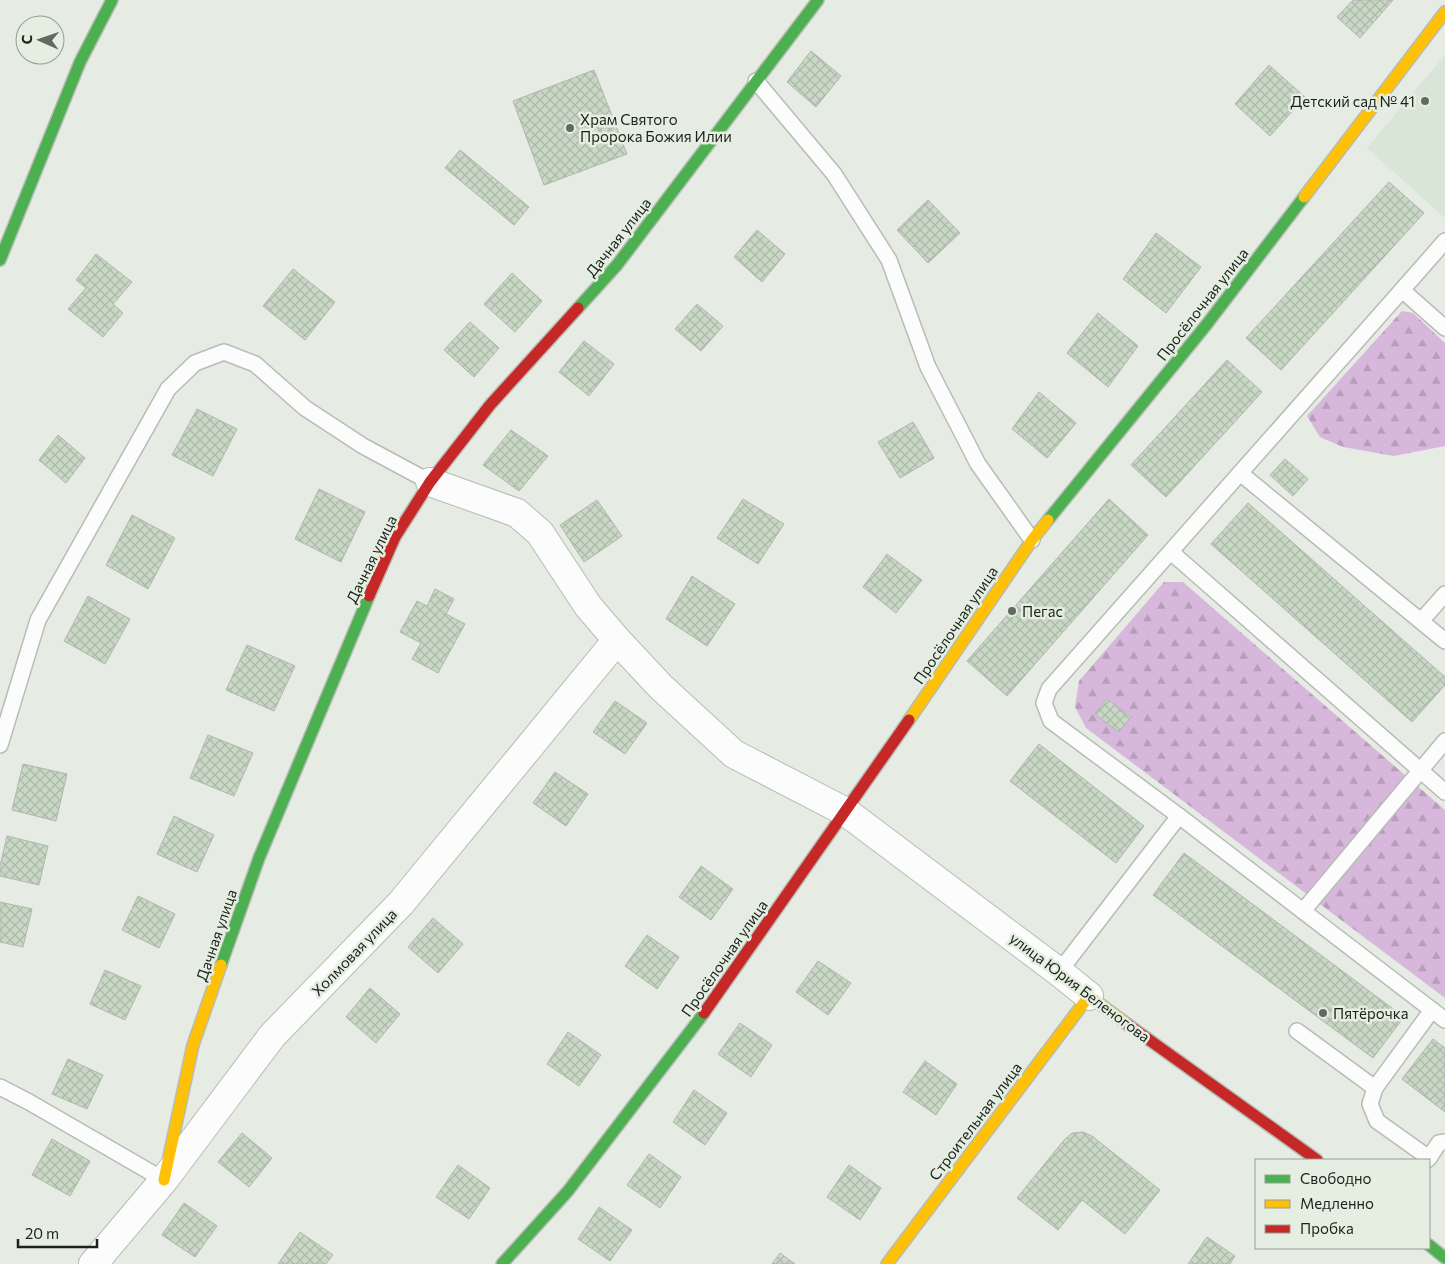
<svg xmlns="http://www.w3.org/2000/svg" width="1445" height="1264" font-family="Commissioner,sans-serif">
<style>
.built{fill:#d9e5d6}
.forest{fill:url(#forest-firs)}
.building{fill:url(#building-cross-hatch);stroke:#b1b6af}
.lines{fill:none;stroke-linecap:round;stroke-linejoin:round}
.lane-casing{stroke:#b7bcb5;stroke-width:18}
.street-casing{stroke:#b7bcb5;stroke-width:30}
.fast-casing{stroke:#b7bcb5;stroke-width:14}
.slow-casing{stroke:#b7bcb5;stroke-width:14}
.jam-casing{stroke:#b7bcb5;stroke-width:14}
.lane{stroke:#fbfcfb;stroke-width:15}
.street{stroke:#fbfcfb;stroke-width:28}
.fast{stroke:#4caf50;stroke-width:11}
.slow{stroke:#ffc107;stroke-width:11}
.jam{stroke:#c62828;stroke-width:11}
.poi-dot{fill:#636862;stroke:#e4efe1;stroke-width:2}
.labels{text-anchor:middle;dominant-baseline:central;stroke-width:5;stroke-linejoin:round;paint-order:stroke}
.poi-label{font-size:15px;fill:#1d211c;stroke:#e4efe1;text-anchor:start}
.street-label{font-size:15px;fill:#1d211c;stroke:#e4efe1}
</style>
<defs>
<pattern id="forest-firs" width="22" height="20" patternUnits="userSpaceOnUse" patternTransform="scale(1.25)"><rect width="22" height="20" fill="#d7b7db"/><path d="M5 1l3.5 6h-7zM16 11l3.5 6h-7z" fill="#b89dbb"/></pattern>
<pattern id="building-cross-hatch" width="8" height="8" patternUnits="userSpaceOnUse" patternTransform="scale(1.25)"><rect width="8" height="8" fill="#c9d8c5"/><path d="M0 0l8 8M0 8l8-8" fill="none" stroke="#acb9a9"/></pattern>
</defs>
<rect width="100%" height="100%" fill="#e6ece4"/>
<!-- built -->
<polygon class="built" points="1445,55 1445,218 1367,148"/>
<!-- forest -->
<g class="forest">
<polygon points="1402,311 1413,313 1445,343 1445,446 1394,456 1343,447 1320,437 1307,416"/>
<polygon points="1164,582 1183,582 1445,810 1445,998 1086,728 1075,707 1079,681"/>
</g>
<!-- building -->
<g class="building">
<polygon points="1353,0 1393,0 1360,38 1337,17"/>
<polygon points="811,51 841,76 816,107 787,82"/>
<polygon points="1269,65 1305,97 1270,136 1235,104"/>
<polygon points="594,70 627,154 544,185 513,101"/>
<polygon points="460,150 529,207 514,225 445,168"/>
<polygon points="1389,182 1424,213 1281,370 1246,338"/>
<polygon points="928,200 960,233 928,263 897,230"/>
<polygon points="757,230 785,254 762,282 734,257"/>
<polygon points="1156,233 1201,267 1166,313 1123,279"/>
<polygon points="96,254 132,282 113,304 123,313 103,337 68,309 86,288 76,280"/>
<polygon points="293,269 335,302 305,340 263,306"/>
<polygon points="512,273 542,301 515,332 484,304"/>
<polygon points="697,304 723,326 701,351 675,329"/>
<polygon points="1098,313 1138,346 1108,387 1067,353"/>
<polygon points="470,322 499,348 474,377 444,350"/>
<polygon points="584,341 614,364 589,396 559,372"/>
<polygon points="1227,360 1262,392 1166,497 1131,465"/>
<polygon points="1039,392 1076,423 1047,458 1012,429"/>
<polygon points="197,409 237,429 213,476 172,455"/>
<polygon points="913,422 934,458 900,478 878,442"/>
<polygon points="511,430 548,456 519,491 483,465"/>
<polygon points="58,435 85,458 66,483 39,460"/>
<polygon points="1285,459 1308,479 1293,496 1270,475"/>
<polygon points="319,489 365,512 341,562 295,539"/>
<polygon points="743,499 784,524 758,564 717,538"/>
<polygon points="1109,499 1148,535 1007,696 967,661"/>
<polygon points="597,500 622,536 584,562 560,525"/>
<polygon points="1248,503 1445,677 1445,685 1412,722 1211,544"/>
<polygon points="132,515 175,538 148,589 106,565"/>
<polygon points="887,554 922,580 896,613 863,587"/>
<polygon points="692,576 735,604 707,646 666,619"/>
<polygon points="435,589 454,599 446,614 465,624 438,673 412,659 421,643 400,632 417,601 427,606"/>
<polygon points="88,596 130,619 105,664 64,641"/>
<polygon points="247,645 295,666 274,711 226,690"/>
<polygon points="1107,699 1131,717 1119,732 1095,714"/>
<polygon points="615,701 647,723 625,754 593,732"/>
<polygon points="208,735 253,753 234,796 190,778"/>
<polygon points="1039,744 1144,826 1116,863 1010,781"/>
<polygon points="23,764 67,774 56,821 12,810"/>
<polygon points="555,772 588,794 566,826 533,803"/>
<polygon points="174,816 214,835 197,872 157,854"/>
<polygon points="7,836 48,846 39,885 0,876 0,866"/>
<polygon points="1184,853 1404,1017 1373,1058 1153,895"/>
<polygon points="701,866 733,889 711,920 679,897"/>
<polygon points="138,896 175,914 159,948 122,930"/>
<polygon points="0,902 32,909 23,947 0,942"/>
<polygon points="433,918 463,944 438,973 408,947"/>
<polygon points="647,935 679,957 657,989 625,966"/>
<polygon points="818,961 851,983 828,1015 796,992"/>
<polygon points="105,970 141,986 125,1020 90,1004"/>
<polygon points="370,988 400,1014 376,1043 346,1017"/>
<polygon points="740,1023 772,1045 751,1077 718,1054"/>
<polygon points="568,1032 601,1055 579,1086 547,1064"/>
<polygon points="1433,1039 1445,1048 1445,1112 1402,1079"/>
<polygon points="68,1059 103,1075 87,1109 52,1094"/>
<polygon points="925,1061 957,1084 936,1115 903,1092"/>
<polygon points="694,1090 727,1113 705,1145 673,1122"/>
<polygon points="1083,1132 1092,1136 1160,1190 1125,1234 1082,1200 1058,1230 1017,1198 1064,1140 1072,1133"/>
<polygon points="242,1133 272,1158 249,1187 218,1162"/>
<polygon points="52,1139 90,1161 70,1196 32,1175"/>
<polygon points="649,1154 681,1177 660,1208 627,1185"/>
<polygon points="458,1165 490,1188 469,1219 436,1197"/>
<polygon points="849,1165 881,1188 860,1220 827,1197"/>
<polygon points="184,1203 217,1226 195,1257 162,1235"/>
<polygon points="599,1207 632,1230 610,1261 578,1239"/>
<polygon points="300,1232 333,1255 326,1264 278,1264"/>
<polygon points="1207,1237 1235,1256 1230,1264 1188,1264"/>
<polygon points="780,1253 795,1264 772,1264"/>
</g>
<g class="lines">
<!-- lane casing -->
<g class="lane-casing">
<g id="lane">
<polyline points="756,81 834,174 889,260 928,367 978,464 1032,540"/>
<polyline points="1402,290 1445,241"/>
<polyline points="1445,328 1402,290 1049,689 1044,703 1051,721 1179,816 1445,1020"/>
<polyline points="1240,473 1445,641"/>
<polyline points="1171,552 1445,792"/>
<polyline points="1421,621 1445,594"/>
<polyline points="0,745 38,620 168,389 195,363 224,352 255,364 305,408 363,446 430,482"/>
<polyline points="1303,911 1445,741"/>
<polyline points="1059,972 1179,816"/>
<polyline points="1297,1031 1375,1088"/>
<polyline points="0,1087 29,1102 164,1180"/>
<polyline points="1429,1158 1439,1143 1445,1142"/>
<polyline points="1427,1160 1429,1158 1377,1121 1370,1104 1375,1088 1432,1010"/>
</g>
</g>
<!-- street casing -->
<g class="street-casing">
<g id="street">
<polyline points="430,482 517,513 540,533 588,606 617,640 661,687 734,754 846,812 1059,972 1089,996"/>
<polyline points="93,1264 164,1180 272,1036 401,903 617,640"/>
</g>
</g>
<!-- fast casing -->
<g class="fast-casing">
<g id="fast">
<polyline points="0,260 80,62 112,0"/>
<polyline points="578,308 617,265 818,0"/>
<polyline points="1048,520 1207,324 1304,197"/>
<polyline points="221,965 259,858 369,596"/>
<polyline points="1429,1245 1445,1258"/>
<polyline points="502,1264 568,1191 704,1013"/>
</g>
</g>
<!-- slow casing -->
<g class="slow-casing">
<g id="slow">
<polyline points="1304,197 1445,12"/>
<polyline points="909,720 1032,540 1048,520"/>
<polyline points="164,1180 193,1045 221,965"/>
<polyline points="887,1264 1089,996 1127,1024"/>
</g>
</g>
<!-- jam casing -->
<g class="jam-casing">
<g id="jam">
<polyline points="369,596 395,537 430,482 490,405 578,308"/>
<polyline points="704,1013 909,720"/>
<polyline points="1127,1024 1317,1160"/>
</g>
</g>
<!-- lane -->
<use href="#lane" class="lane"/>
<!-- street -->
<use href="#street" class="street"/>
<!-- fast -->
<use href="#fast" class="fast"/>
<!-- slow -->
<use href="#slow" class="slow"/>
<!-- jam -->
<use href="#jam" class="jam"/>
</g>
<!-- markers -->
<g class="poi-dot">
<circle cx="1425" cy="101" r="5"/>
<circle cx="570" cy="128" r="5"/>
<circle cx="1012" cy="611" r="5"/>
<circle cx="1323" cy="1013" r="5"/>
</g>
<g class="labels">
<!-- poi labels -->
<g class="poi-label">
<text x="1415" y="101" text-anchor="end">Детский сад № 41</text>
<text x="580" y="119">Храм Святого<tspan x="580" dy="17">Пророка Божия Илии</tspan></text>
<text x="1022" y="611">Пегас</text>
<text x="1333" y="1013">Пятёрочка</text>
</g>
<!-- street labels -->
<g class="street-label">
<text transform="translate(618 237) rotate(-52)">Дачная улица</text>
<text transform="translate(1202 304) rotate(-52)">Просёлочная улица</text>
<text transform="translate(371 559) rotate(-64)">Дачная улица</text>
<text transform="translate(955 625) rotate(-56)">Просёлочная улица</text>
<text transform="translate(216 935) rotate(-71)">Дачная улица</text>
<text transform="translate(354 952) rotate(-46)">Холмовая улица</text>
<text transform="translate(724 958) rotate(-55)">Просёлочная улица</text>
<text transform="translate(1080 987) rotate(37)">улица Юрия Беленогова</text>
<text transform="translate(975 1121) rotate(-53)">Строительная улица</text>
</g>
</g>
<!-- legend -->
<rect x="1255" y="1159" width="175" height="90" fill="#e4efe1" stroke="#949d92"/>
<rect x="1265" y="1175" width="25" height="8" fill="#4caf50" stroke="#949d92"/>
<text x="1300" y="1184" font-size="15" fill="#1d211c">Свободно</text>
<rect x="1265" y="1200" width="25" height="8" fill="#ffc107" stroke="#949d92"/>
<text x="1300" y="1209" font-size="15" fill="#1d211c">Медленно</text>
<rect x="1265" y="1225" width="25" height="8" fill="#c62828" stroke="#949d92"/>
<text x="1300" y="1234" font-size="15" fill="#1d211c">Пробка</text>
<!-- north arrow -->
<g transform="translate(40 40) rotate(272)"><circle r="24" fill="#e4efe1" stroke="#949d92"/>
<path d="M0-4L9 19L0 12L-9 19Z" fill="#636862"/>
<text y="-8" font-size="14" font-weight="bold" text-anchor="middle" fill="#1d211c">С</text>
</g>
<!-- scale -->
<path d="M18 1239v8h79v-8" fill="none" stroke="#1d211c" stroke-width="2.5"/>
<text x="25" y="1239" font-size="15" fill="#1d211c" stroke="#e4efe1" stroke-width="4" paint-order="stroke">20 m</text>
</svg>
